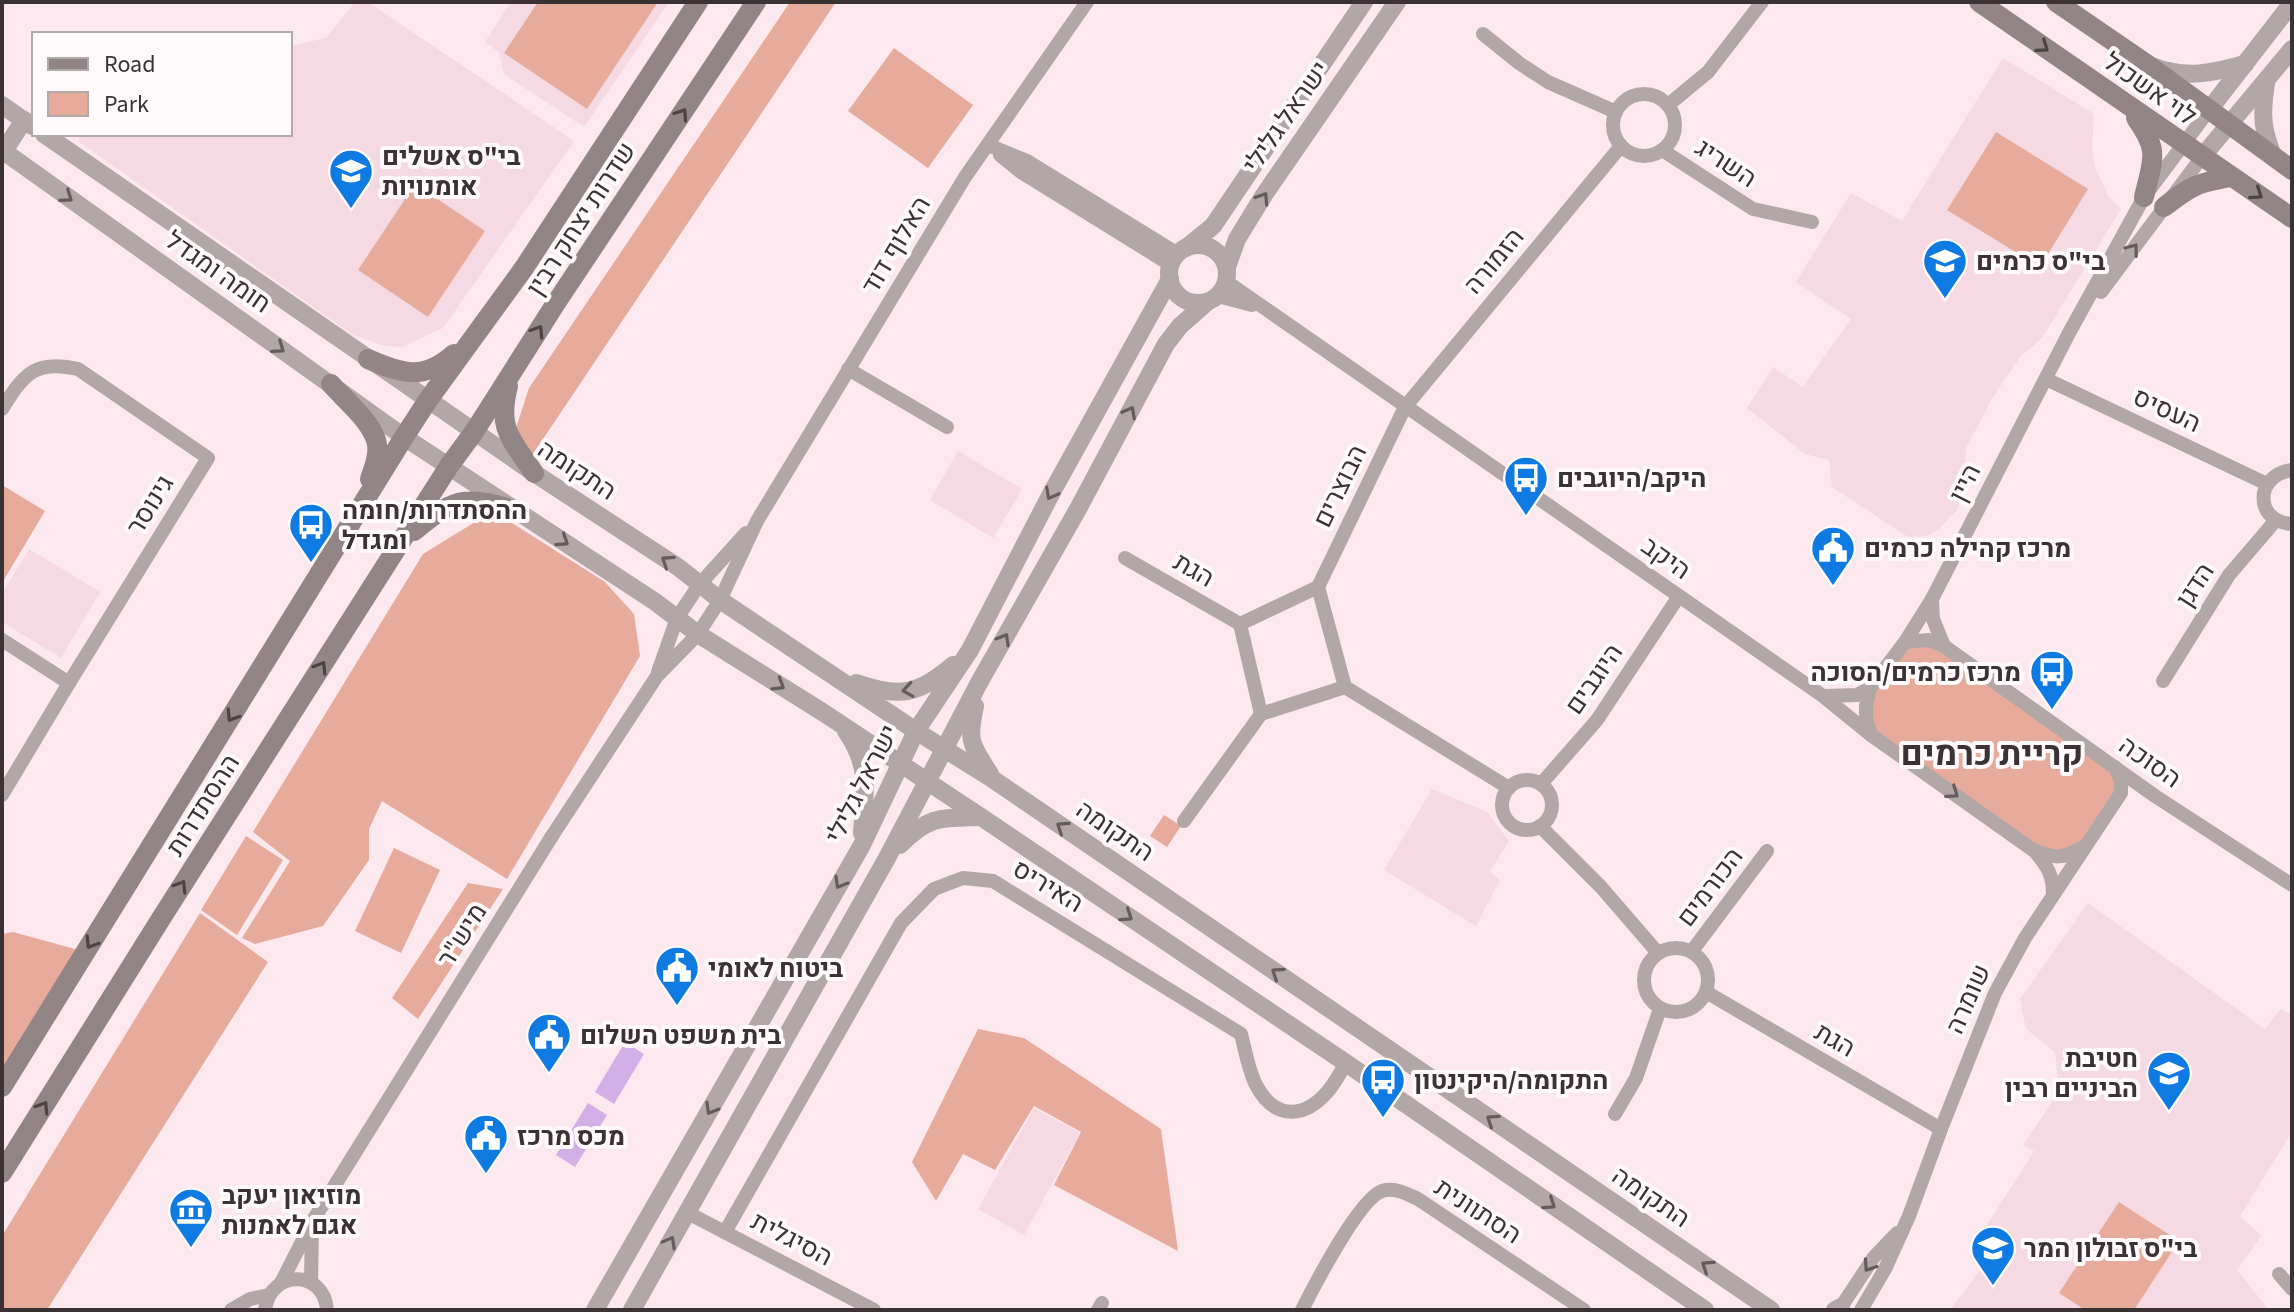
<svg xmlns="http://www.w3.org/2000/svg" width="2294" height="1312" font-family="'Source Sans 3',Heebo,sans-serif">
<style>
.built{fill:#f5d9e3}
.green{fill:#e7ab9b}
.water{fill:#d4aee6}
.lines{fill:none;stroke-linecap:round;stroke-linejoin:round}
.minor{stroke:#b1a7a7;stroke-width:14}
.tertiary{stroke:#b1a7a7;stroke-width:18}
.secondary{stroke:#928585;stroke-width:20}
.oneway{stroke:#4c4345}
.oneway2{stroke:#645b5d}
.labels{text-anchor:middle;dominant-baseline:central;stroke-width:8;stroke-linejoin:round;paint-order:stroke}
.street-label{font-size:26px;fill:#3a3235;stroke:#fefafb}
.poi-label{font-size:26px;font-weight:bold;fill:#3a3235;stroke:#fefafb;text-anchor:start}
.district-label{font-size:34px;font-weight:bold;fill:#3a3235;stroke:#fefafb}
</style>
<rect width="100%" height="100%" fill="#fce8ef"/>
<!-- built -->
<g class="built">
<polygon points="355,2 368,2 574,141 443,328 402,347 381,345 353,335 78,141 83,134 290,134 290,46 326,38"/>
<polygon points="511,2 669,2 584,127 504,74 499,52 485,42"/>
<polygon points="2003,58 2094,114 2092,147 2096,170 2109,197 2121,209 2042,338 2020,357 1993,397 1966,448 1965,479 1958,509 1940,528 1927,536 1908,537 1832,487 1829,460 1805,454 1747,408 1773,367 1803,387 1851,319 1796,282 1851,193 1902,221"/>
<polygon points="958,451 1022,489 993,538 930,500"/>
<polygon points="29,549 100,592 61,658 2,622 2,594"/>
<polygon points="1432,789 1487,812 1509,841 1490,871 1500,880 1476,926 1384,870"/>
<polygon points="2088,903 2265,1029 2281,1009 2292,1016 2292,1132 2240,1216 2261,1236 2237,1270 2269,1310 1950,1310 1984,1265 1984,1230 2034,1151 2023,1145 2059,1092 2055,1052 2026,1029 2020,999"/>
<polygon points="1034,1108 1080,1133 1024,1235 978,1209"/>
</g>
<!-- green -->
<g class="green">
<polygon points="538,2 658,2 587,109 504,53"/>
<polygon points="790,2 836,2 531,457 514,434 529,388"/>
<polygon points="894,48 973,105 928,168 848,111"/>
<polygon points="1996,132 2088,189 2040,267 1947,210"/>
<polygon points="415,184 485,231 428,317 358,270"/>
<polygon points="2,485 45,511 2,583"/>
<polygon points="493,511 605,582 634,614 640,656 507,879 382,801 369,829 369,860 323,926 255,944 242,938 290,861 253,832 423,554"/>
<polygon points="1929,640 2115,767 2121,781 2084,847 2052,857 1871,735 1866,706 1905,642"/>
<polygon points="1164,815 1181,826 1167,847 1150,836"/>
<polygon points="246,836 283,860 237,935 201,910"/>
<polygon points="394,848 440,870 401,953 355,931"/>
<polygon points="468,883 503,889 418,1019 392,998"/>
<polygon points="200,913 268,962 47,1310 2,1310 2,1236"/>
<polygon points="13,932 82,951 2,1076 2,934"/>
<polygon points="978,1029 1024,1038 1161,1129 1178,1251 1054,1185 1081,1132 1034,1106 995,1170 963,1154 936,1201 912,1162"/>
<polygon points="2119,1202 2179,1241 2134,1310 2085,1310 2059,1293"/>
</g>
<!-- water -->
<g class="water">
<polygon points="625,1042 644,1054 614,1104 595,1092"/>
<polygon points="588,1103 607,1115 575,1167 556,1155"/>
</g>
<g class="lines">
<!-- minor -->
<g class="minor">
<polyline points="1483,34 1519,63 1548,82 1616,112"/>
<circle cx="1644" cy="125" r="31"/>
<polyline points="1668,105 1708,72 1762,2"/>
<polyline points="988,145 1027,161 1178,254"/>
<polyline points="1662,150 1753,209 1812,222"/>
<polyline points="1000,155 1021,172 1171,265"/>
<path d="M1227,282L1823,696L1871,735L2033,850C2057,859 2062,859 2084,847"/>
<polyline points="2101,292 2202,157"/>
<polyline points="1218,296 1252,305"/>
<polyline points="848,369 947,427"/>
<polyline points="2046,379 2267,484"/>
<path d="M2,409C24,374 35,359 78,369L208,458L69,683L2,795"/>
<path d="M2292,470C2254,475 2254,522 2292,524"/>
<polyline points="1125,558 1240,624"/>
<polyline points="1318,587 1405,407 1621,146"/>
<polygon points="1318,587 1345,687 1261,714 1240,624"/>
<polyline points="1932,600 1933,619 1944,646"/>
<polyline points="2,640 69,683"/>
<polyline points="1905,642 1929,640 1944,646 2155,796 2292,885"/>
<polyline points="658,672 677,618 699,585 746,533"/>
<polyline points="2163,681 2229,575 2276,520"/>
<polyline points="1345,687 1509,788"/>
<polyline points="1824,696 1857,695 1870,688"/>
<polyline points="1871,735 1866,719 1866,706 1870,688 1905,642 1932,599 2069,333 2144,197 2209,110"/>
<circle cx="1527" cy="805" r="25"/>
<polyline points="1541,784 1597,720 1679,596"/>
<polyline points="1184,821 1261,714"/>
<polyline points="1540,826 1601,887 1658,953"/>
<path d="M2036,853C2048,867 2053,876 2053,894"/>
<circle cx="1676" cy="980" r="32"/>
<polyline points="1692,951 1767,851"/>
<polyline points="1706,992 1941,1129"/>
<polyline points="1615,1114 1636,1078 1660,1009"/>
<polyline points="686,1212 874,1310"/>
<path d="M725,1232L901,923L934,889L963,878L993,881L1241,1034C1245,1049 1248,1068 1255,1083C1273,1119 1303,1121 1329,1090C1335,1082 1341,1072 1346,1063"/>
<polyline points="2279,1274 2292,1289"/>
<polyline points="311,1282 312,1226"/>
<polyline points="281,1283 312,1222 552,836 657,676 698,634 720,600 757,521 965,177 1087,2"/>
<polyline points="231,1310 250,1299 269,1295"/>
<path d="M265,1310C270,1269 324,1269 327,1310"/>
<polyline points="1098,1310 1102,1303"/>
<path d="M1302,1310C1314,1286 1359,1199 1382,1191C1395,1187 1407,1194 1418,1199L1584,1310"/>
<polyline points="1839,1310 1874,1257 1897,1233"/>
<polyline points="1861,1310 1885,1269 1909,1216 1941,1129 1995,993 2025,938 2121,793 2121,781 2115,767"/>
</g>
<!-- tertiary -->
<g class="tertiary">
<path d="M2154,67C2186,79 2213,73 2245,64"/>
<path d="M2266,84C2261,114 2262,130 2274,158"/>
<polyline points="2,105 32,126"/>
<polyline points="2209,110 2292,3"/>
<polyline points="44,134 534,473 678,567 720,600 916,731 994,780 1771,1310"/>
<polyline points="2,150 404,437 654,601 698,634 824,713 981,817 1346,1063 1705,1310"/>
<polyline points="2,154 24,120"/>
<polyline points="2202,157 2292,49"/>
<circle cx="1198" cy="274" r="29"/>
<polyline points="1186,248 1213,226 1364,2"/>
<polyline points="1227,267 1237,239 1264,195 1397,2"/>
<path d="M856,683C900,698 918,695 953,665"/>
<path d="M975,706C967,742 971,744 990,774"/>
<path d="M846,731C871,767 865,792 862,833"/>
<path d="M900,845C929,815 942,818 981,817"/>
<polyline points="595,1310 862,845 916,731 970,650 1052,492 1170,279"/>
<polyline points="632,1310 887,858 980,681 1078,509 1166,344 1180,326 1206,303"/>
<polyline points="1835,1310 1841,1307"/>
</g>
<!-- secondary -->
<g class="secondary">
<polyline points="1979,2 2292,218"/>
<polyline points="2056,2 2148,65 2292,170"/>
<path d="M2136,118C2160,151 2153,159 2144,197"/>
<path d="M2164,207C2192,185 2197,183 2231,177"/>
<path d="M368,359C402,374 424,381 454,354"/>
<path d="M331,384C345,400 369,419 376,440C380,453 374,467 370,479"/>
<path d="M508,386C497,429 511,439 534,473"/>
<path d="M414,531C457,495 468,496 520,512"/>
<polyline points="2,1087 404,437 428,400 524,268 698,2"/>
<polyline points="2,1173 162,917 449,466 474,432 556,303 756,2"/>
</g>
</g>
<!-- one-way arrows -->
<defs><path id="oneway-chevron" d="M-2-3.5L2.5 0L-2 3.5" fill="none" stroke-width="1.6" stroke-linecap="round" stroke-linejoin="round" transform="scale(2)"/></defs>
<g class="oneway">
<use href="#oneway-chevron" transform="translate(2043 47) rotate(35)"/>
<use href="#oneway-chevron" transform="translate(682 114) rotate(-56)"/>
<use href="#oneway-chevron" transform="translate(2257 194) rotate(34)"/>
<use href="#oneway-chevron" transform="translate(538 331) rotate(-57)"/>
<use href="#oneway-chevron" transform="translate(321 667) rotate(-58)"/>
<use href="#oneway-chevron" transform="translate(232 716) rotate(122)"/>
<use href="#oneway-chevron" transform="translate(181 886) rotate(-58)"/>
<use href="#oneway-chevron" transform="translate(91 943) rotate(122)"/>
<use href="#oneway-chevron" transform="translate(43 1107) rotate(-58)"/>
</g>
<g class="oneway2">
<use href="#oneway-chevron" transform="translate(67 197) rotate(35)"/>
<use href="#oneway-chevron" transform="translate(1263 198) rotate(-57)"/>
<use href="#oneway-chevron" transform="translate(2133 249) rotate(-53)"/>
<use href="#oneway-chevron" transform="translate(279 348) rotate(35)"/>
<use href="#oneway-chevron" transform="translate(1130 412) rotate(-62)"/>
<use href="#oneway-chevron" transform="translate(1051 494) rotate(118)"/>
<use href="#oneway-chevron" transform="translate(563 541) rotate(34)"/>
<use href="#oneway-chevron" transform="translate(667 561) rotate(-146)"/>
<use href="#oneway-chevron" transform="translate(1004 639) rotate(-60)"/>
<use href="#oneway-chevron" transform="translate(779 685) rotate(32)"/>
<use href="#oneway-chevron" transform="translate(908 690) rotate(171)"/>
<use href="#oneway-chevron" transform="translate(1953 793) rotate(35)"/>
<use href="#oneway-chevron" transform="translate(1062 827) rotate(-146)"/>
<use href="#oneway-chevron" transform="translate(840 883) rotate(120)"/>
<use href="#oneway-chevron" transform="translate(1127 916) rotate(34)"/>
<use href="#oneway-chevron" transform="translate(1277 973) rotate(-146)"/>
<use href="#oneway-chevron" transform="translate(711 1109) rotate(120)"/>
<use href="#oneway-chevron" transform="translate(1492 1120) rotate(-146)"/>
<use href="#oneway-chevron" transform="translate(1550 1204) rotate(34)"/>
<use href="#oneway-chevron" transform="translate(670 1242) rotate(-61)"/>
<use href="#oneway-chevron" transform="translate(1707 1266) rotate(-146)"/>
<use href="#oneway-chevron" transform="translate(1869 1266) rotate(124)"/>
</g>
<!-- icons -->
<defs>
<g id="school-pin" transform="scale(2.3)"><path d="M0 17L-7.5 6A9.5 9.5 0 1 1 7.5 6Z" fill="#0f7ae1" stroke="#fefafb"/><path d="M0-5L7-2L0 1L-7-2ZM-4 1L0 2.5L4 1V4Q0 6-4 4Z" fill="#fff"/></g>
<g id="bus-pin" transform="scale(2.3)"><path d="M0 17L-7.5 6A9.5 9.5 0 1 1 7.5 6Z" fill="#0f7ae1" stroke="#fefafb"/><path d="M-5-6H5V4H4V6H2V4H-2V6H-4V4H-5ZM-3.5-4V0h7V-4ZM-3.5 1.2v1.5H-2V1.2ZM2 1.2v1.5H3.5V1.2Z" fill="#fff"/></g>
<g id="civic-pin" transform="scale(2.3)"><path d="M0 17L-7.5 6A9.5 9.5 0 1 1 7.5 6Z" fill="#0f7ae1" stroke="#fefafb"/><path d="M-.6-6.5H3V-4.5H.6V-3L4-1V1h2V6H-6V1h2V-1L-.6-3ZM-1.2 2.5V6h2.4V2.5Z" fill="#fff"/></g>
<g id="museum-pin" transform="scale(2.3)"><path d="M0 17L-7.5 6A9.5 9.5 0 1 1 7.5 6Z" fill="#0f7ae1" stroke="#fefafb"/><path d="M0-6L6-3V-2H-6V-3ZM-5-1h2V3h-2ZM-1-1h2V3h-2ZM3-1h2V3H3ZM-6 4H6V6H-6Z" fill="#fff"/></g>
</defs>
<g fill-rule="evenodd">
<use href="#school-pin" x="351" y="171"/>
<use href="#school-pin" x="1945" y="261"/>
<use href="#bus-pin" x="1526" y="478"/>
<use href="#bus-pin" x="311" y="525"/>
<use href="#civic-pin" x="1833" y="548"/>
<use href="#bus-pin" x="2052" y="672"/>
<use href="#civic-pin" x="677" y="968"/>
<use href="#civic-pin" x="549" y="1035"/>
<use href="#school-pin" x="2169" y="1073"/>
<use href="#bus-pin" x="1383" y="1080"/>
<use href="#civic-pin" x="486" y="1136"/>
<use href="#museum-pin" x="191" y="1210"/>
<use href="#school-pin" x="1993" y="1248"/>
</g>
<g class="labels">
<!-- street labels -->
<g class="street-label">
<text transform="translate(2150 89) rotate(35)">לוי אשכול</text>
<text transform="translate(1286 117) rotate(-55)">ישראל גלילי</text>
<text transform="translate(1726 163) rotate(33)">השריג</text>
<text transform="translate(581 219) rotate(-57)">שדרות יצחק רבין</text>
<text transform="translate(896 245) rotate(-59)">האלוף דוד</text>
<text transform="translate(1494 261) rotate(-50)">הזמורה</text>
<text transform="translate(218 272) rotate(35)">חומה ומגדל</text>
<text transform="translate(2167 410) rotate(25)">העסיס</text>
<text transform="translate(577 470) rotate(33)">התקומה</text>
<text transform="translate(1965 483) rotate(-63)">היין</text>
<text transform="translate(1340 486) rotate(-64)">הבוצרים</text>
<text transform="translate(150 505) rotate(-58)">גינוסר</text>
<text transform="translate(1666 558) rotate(35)">היקב</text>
<text transform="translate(1194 570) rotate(30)">הגת</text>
<text transform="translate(2195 585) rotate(-57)">הדגן</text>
<text transform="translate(1594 679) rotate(-55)">היוגבים</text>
<text transform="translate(2150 762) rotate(35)">הסוכה</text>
<text transform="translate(862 784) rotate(-63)">ישראל גלילי</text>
<text transform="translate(203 805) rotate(-58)">ההסתדרות</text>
<text transform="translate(1115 831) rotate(34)">התקומה</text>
<text transform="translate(1048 886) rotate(31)">האיריס</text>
<text transform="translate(1710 887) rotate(-53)">הכורמים</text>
<text transform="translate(462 935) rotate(-58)">מיש"ר</text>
<text transform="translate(1968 999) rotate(-66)">שומרה</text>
<text transform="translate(1835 1040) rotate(30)">הגת</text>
<text transform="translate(1651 1197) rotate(34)">התקומה</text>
<text transform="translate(1478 1211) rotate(33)">הסתוונית</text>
<text transform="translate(792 1239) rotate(27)">הסיגלית</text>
</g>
<!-- poi labels -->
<g class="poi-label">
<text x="382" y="156">בי"ס אשלים<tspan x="382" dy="30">אומנויות</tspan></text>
<text x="1976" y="261">בי"ס כרמים</text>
<text x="1557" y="478">היקב/היוגבים</text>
<text x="342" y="510">ההסתדרות/חומה<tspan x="342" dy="30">ומגדל</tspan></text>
<text x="1864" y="548">מרכז קהילה כרמים</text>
<text x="2021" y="672" text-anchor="end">מרכז כרמים/הסוכה</text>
<text x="708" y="968">ביטוח לאומי</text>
<text x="580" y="1035">בית משפט השלום</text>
<text x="2138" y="1058" text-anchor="end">חטיבת<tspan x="2138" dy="30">הביניים רבין</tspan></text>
<text x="1414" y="1080">התקומה/היקינטון</text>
<text x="517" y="1136">מכס מרכז</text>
<text x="222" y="1195">מוזיאון יעקב<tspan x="222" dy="30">אגם לאמנות</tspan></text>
<text x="2024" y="1248">בי"ס זבולון המר</text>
</g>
<!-- district labels -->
<g class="district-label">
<text x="1992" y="754">קריית כרמים</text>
</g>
</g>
<!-- border -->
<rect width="2294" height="1312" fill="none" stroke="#3a3235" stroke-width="8"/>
<!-- legend -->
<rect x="32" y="32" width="260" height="104" fill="#fefafb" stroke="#b0aaac" stroke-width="2"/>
<rect x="48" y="58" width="40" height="12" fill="#928585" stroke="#b0aaac" stroke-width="2"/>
<text x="104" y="72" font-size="24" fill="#3a3235">Road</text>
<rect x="48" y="92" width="40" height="24" fill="#e7ab9b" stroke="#b0aaac" stroke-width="2"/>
<text x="104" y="112" font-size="24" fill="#3a3235">Park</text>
</svg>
